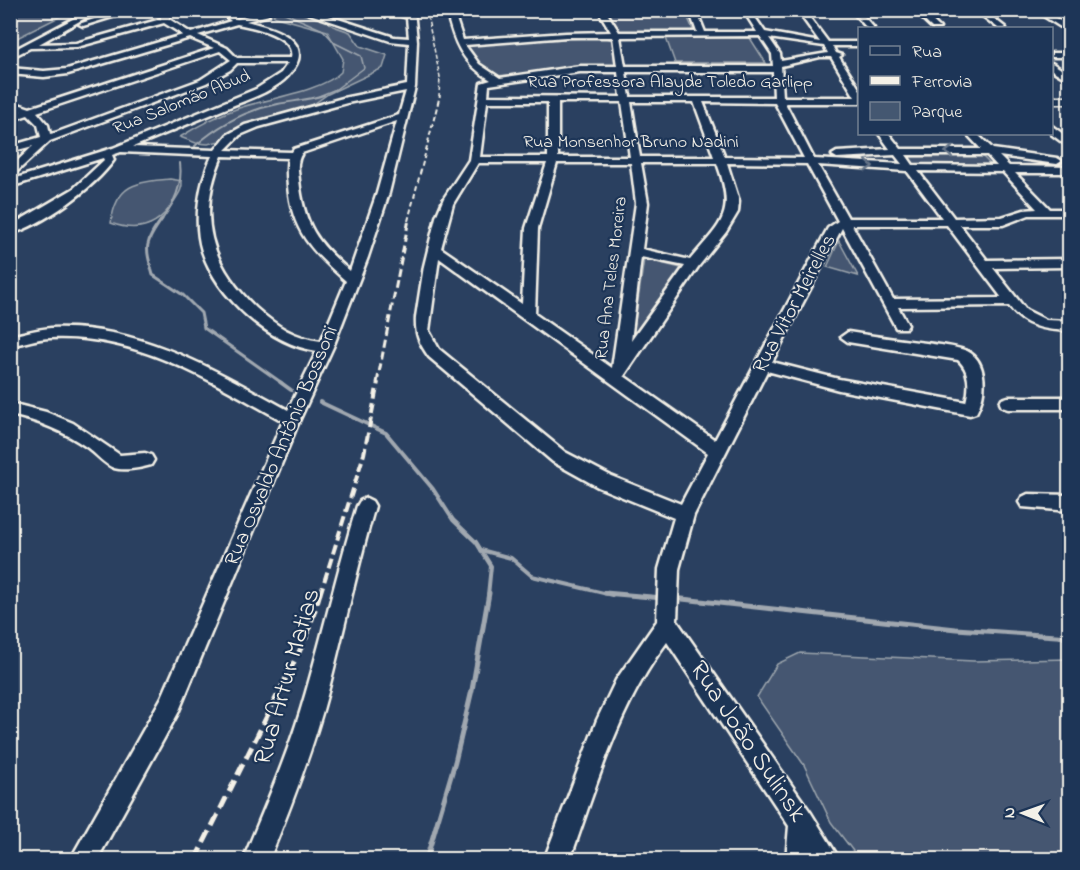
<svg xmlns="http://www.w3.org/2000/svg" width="1080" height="870" font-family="'Indie Flower',sans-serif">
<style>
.green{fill:#445771;stroke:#9ca4ac;stroke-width:1.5}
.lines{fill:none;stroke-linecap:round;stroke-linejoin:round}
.stream-far4{stroke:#a1a8b0;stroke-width:1.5}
.stream-far3{stroke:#a1a8b0;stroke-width:2}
.stream-far2{stroke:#a1a8b0;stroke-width:3}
.stream-far1{stroke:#a1a8b0;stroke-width:4}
.stream{stroke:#a1a8b0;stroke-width:5}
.minor-casing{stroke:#f4f1e8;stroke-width:5}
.minor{fill:#1d3557;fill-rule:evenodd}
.rail-far4{stroke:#f4f1e8;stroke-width:1.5;stroke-dasharray:4.5 2;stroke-linecap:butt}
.rail-far3{stroke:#f4f1e8;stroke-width:2;stroke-dasharray:5 3;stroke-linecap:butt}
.rail-far2{stroke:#f4f1e8;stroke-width:3;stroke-dasharray:8 4;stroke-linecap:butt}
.rail-far1{stroke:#f4f1e8;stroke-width:4;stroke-dasharray:10 4.5;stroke-linecap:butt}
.rail{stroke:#f4f1e8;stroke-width:5;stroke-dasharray:13 6;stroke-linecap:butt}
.oneway{stroke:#68778a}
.labels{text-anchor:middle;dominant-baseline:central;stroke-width:4.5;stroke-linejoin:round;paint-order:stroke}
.far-street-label{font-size:18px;fill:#f4f1e8;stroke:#1d3557}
.street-label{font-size:21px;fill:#f4f1e8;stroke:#1d3557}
.near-street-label{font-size:26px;fill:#f4f1e8;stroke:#1d3557}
</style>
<rect width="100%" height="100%" fill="#2a4060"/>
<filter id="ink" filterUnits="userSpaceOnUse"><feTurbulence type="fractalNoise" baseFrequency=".0167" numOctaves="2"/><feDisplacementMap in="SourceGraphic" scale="12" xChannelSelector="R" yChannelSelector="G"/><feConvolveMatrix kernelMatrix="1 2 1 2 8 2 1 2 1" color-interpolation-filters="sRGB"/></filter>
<g filter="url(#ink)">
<!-- green -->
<g class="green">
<polygon points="11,10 71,10 71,11 11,41"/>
<path d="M279,10H303L322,17L333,26L350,32L360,46L387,55L383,68L328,94L308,108L223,140L208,144L196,143L180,137C199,125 218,115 239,108C265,99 323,91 341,72L343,59L327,31L276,17L273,15Z"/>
<polygon points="608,11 685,11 693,30 688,32 623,32 619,30"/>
<polygon points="604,37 612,40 615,64 613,66 496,76 488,72 472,56 467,48 474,44"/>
<polygon points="666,38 750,38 766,63 675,63"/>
<polygon points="982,156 992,166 915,166 908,157"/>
<path d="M170,179L182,181C183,189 178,195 173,203C158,226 137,233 111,223C116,184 136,182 170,179Z"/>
<polygon points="839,241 858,276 827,267"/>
<polygon points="644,259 681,268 633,335"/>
<polygon points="800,653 974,661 1069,659 1069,859 859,859 831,822 804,765 757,697 777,664"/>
</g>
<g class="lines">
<!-- stream-far4 -->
<polyline class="stream-far4" points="278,10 323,30 335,43 361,56 364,68 336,89 319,96"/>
<!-- stream-far3 -->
<g class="stream-far3">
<path d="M195,146C219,125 246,110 278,104C293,101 308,100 324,95"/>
<path d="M161,221C174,203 183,186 180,163"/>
</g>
<!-- stream-far2 -->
<path class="stream-far2" d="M162,219C144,244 145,246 153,275L183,295L201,313L204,328L282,383"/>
<!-- stream-far1 -->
<g class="stream-far1">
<polyline points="280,382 291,390"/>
<polyline points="320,402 386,433 433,489 453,520 476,542 491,566 488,595"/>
<polyline points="481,550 511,558 532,576 612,595"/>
</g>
<!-- stream -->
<g class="stream">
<polyline points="605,593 663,598"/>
<polyline points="673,598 956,629 1070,637"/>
<polyline points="426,860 455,762 472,690 489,593"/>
</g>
<!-- minor casing -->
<g class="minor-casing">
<g id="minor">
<path d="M90,10H99L39,44L76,43L161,19V10H169V19L191,33L231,21L219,10H227L237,19L266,11L269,15L246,21C274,28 320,41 288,76C273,92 246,100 227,108C195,121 164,134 133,147L215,150L227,135L245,125L343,98L407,85L409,43L390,41L298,10H310L394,37L409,38L407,18L383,10L407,13L406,10H414L417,41L415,87L389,193L368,257L333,347L300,419L178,713L97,860H70L162,697L283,421C211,381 137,334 51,338C38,338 24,343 10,346V336C24,333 38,329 51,328C138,324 215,370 288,410L317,351C270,345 217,297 202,251C193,222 199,183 212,156L121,152L112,155L114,160C94,188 43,225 10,234V226L73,189L104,160L103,158L10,187V180L113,148L256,89L281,73L288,63H237L230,70L206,83L50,141L10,178V168L33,146L10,152V146L41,137L38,125L28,115L10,121V115L21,111L10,107V101L30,108L214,48L190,38L68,74L44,77L10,74V68L44,71L67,69L183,35L164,23L77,47L30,48L10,58V52ZM237,24C254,27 296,36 291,58H237L227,48L198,35ZM220,51L231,60L200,80L55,133L50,134L48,125L37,112ZM406,91L399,115L294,149L292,152L225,150L240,135L259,127L347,103ZM397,121L377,193L350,271C316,242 304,225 299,180C298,170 296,162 302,153ZM222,156L288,158C286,167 287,177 288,186C292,232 313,252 346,281L321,341C295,338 276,326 256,308C210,264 196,216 222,156Z"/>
<polygon points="122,10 135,10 83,26 79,24"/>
<path d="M446,10H453L463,40L566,33L611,32L598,10H605L619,32H697L689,10H696L705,32H757L743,10H750L765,32L820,42L797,10H804L828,42H860V46H832L836,53L842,55L839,57L860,90V103H785L814,159L902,164L895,155L837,158L832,155L837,152L890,149L879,134H889L901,149H981L967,134H977L993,149L1057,158L1062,161L1057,164L999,156L1009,166L1070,167V173H1015L1050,209H1070V215H1029L1003,225H960L987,260L1070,259V267L993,268L1026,310L1046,320L1070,321V331C1045,330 1024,327 1009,306L898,307L908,325L906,328H896L842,228L772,362L839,379L966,402C970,388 970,370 958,360L848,342L841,337L848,332C874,336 900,340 926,343C939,345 954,346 967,351C989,362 986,396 976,413L970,415L839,390L767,371L694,515L679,569L677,621L811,813L840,860H786L789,826L667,642C618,707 597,784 570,860H544L597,720L616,680L657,621L659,569L674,518L598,487L553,462L429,357C419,343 415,334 416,317L424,266L436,217L444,198L469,160L481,83L491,80C461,62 454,42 446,10ZM760,36L772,54L773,66H625L620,37ZM566,37H613L617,66H580L500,78L479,64L465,45ZM769,38L824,46L828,53L781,61L780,54ZM820,57H831L855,97H783L781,66ZM580,72H618L621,97L488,96L489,85ZM626,72H773L774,97H630ZM487,102H548V157H480ZM558,102H622L630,157H558ZM631,102H694L714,157H640ZM703,102L775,103L804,158L725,157ZM906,155H987L997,166L913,165ZM478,163H547L526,228L522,304L441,248L453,204ZM557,163H631L636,203L612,368L535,314L538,228ZM641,163H717C736,215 723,221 690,260L642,249L648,203ZM727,163L807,164L838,221L828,228L715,440L624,376L698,267L726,232L738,212L739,201ZM818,165L907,171L942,218H848ZM918,171L1003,172L1037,209L1024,210L1002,217L954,218ZM852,225H947L1002,298L893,299ZM641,257L685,266L631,341ZM439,258L708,453L681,504L611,476L565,452L439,349L429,331Z"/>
<polygon points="851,10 858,10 874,28 867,28"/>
<polygon points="913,10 921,10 940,28 932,28"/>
<polygon points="975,10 983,10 1006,28 998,28"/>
<polygon points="1034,10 1043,10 1070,27 1070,33"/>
<rect x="1052" y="53" width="18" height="4"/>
<polygon points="1052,63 1070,75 1070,81 1052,70"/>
<rect x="1052" y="97" width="18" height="6"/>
<polygon points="1052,126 1070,139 1070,148 1051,134"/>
<polygon points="1008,397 1070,397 1070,409 1008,409 1002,407 1000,403 1002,399"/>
<path d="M10,403L46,412L73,423L120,455L145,453L151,455L154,460L151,465C141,468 124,471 114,468C105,465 96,454 88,448C64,431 39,421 10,415Z"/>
<polygon points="1028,494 1070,495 1070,511 1022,507 1019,502 1022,497"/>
<path d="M366,498L372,501L375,506C357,568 344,630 328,692C313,749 292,804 269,860H243C266,804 290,750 306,692C324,630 338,568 357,506L360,501Z"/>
</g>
</g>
<!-- minor -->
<use href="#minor" class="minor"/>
<!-- rail-far4 -->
<polyline class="rail-far4" points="426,10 440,77 439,96"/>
<!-- rail-far3 -->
<polyline class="rail-far3" points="408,221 440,95"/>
<!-- rail-far2 -->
<polyline class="rail-far2" points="377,383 409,219"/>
<!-- rail-far1 -->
<polyline class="rail-far1" points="320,595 364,454 378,382"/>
<!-- rail -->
<polyline class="rail" points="195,860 307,636 320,593"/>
</g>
<!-- one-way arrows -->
<defs><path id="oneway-chevron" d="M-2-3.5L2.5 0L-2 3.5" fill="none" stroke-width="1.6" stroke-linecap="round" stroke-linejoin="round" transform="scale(1.5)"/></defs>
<g class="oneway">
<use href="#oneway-chevron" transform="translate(949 152) rotate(-180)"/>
<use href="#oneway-chevron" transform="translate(869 166) rotate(3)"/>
</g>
</g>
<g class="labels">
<!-- far-street labels -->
<g class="far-street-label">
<text x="670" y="83">Rua Professora Alayde Toledo Garlipp</text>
<text transform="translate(182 103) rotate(-22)">Rua Salomão Abud</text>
<text x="631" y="143">Rua Monsenhor Bruno Nadini</text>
<text transform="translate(612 278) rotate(-83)">Rua Ana Teles Moreira</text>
</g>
<!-- street labels -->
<g class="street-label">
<text transform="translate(795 304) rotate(-62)">Rua Vitor Meirelles</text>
<text transform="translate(282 446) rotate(-67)">Rua Osvaldo Antônio Bossoni</text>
</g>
<!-- near-street labels -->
<g class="near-street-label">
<text transform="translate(288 677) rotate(-74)">Rua Artur Matias</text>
<text transform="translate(747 742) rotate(56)">Rua João Sulinsk</text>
</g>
</g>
<!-- margin -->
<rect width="1080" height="870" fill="none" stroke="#1d3557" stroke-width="36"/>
<rect x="18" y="18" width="1044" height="834" fill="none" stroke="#f4f1e8" stroke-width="2" filter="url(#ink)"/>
<!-- legend -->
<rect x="858" y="27" width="195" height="108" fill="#1d3557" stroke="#738091" stroke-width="1.5"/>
<rect x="870" y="46" width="30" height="9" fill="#1d3557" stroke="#738091" stroke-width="1.5"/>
<text x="912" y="57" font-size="18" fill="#f4f1e8">Rua</text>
<rect x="870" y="76" width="30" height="9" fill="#f4f1e8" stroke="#738091" stroke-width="1.5"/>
<text x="912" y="87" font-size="18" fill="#f4f1e8">Ferrovia</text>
<rect x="870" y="102" width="30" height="18" fill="#445771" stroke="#738091" stroke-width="1.5"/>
<text x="912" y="117" font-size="18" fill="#f4f1e8">Parque</text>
<!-- north arrow -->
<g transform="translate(1023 813) rotate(271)" stroke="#1d3557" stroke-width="4.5" paint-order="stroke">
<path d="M0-4.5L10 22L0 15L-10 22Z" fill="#f4f1e8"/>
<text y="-9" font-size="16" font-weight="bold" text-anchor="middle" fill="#f4f1e8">N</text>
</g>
</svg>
